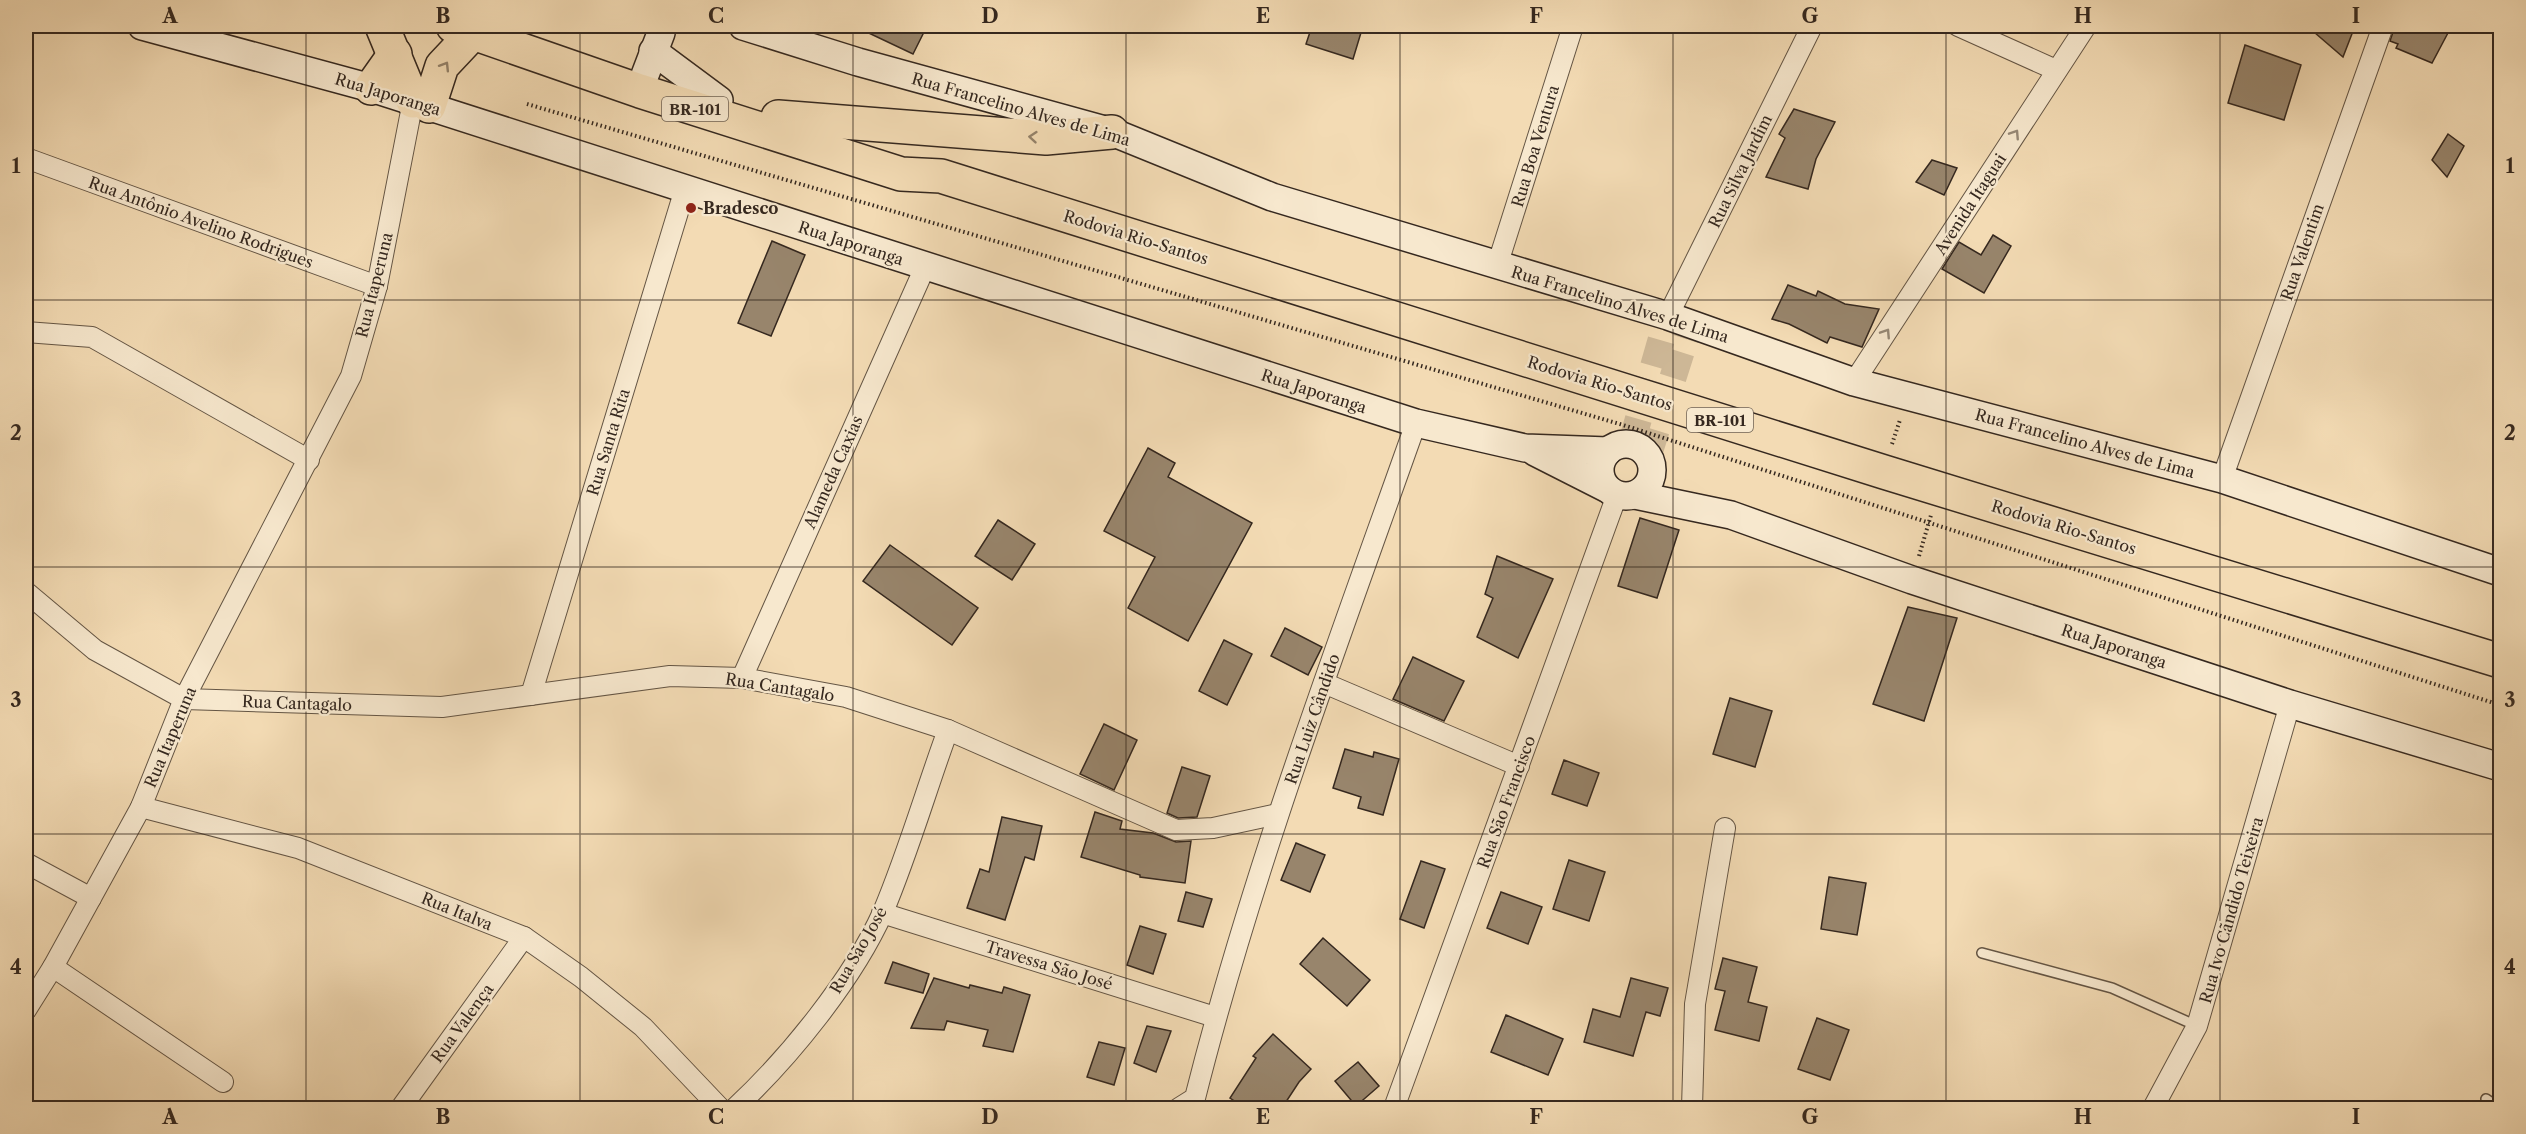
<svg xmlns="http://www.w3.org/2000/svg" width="2526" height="1134" font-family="'Libre Caslon Text',serif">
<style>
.building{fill:#98856c;stroke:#35281f;stroke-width:1.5}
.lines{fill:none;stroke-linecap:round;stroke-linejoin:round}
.secondary-tunnel{stroke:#cdb796;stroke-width:27;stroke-dasharray:27 14;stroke-linecap:butt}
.lane-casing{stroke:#645544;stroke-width:12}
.street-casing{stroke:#645544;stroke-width:22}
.secondary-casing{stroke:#35281f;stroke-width:30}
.highway-casing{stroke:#35281f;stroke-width:36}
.path{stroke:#35281f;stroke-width:4;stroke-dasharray:1.5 3;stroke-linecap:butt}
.lane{stroke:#f7e8ce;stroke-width:9}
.street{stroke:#f7e8ce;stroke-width:20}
.secondary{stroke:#f7e8ce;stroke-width:27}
.highway{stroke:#f3dbb4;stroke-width:33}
.oneway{stroke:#94826a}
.oneway2{stroke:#968876}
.grid{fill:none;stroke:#35281f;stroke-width:1.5;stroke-opacity:0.55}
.poi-dot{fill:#8f2418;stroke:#f7e8ce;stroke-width:2}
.labels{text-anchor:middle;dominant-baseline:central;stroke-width:4.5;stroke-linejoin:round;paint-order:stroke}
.shield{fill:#f7e8ce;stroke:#6f6254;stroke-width:1.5}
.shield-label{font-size:15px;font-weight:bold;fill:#35281f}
.street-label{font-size:16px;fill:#35281f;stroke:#f7e8ce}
.poi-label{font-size:16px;font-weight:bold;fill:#35281f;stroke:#f7e8ce;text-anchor:start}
.neatline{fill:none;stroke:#35281f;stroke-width:2}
.grid-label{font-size:20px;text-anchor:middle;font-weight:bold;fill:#35281f}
</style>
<rect width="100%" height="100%" fill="#f3dbb4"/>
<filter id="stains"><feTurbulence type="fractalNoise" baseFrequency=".00333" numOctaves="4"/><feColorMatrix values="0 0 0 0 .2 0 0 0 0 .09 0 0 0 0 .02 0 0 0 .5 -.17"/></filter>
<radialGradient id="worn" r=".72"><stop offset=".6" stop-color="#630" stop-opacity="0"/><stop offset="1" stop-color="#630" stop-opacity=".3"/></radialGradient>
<!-- building -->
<g class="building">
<polygon points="854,26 927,26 913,54"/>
<polygon points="1312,26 1363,26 1353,59 1306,44"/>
<polygon points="2307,26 2355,26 2343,57"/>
<polygon points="2395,26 2436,26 2449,31 2432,63 2396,48 2398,44 2390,41"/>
<polygon points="2245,45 2301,65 2284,120 2228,103"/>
<polygon points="1794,109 1835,122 1816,159 1808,189 1766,177 1785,138 1779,134"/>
<polygon points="2448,134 2464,146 2447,177 2432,160"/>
<polygon points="1932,160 1957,168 1944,195 1916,182"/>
<polygon points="1993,235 2011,246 1984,293 1942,269 1959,242 1981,255"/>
<polygon points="772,241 805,255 771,336 738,323"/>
<polygon points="1788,285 1816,296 1818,291 1845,304 1879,309 1862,347 1830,337 1827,343 1789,324 1772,319"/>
<polygon points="1148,448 1175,463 1168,477 1252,523 1188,641 1128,608 1155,557 1104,531"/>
<polygon points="1640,518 1679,530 1657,598 1618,586"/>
<polygon points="998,520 1035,544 1012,580 975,556"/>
<polygon points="890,545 978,608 952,645 863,581"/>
<polygon points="1497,556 1553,579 1518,658 1477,637 1493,598 1485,594"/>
<polygon points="1908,607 1957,618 1924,721 1873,704"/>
<polygon points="1285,628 1322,647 1308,675 1271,656"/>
<polygon points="1224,640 1252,654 1227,705 1199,691"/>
<polygon points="1413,657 1464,681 1444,721 1393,699"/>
<polygon points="1730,698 1772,711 1755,767 1713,754"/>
<polygon points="1104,724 1137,740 1114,790 1080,774"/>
<polygon points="1345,749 1373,757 1374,752 1399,759 1383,815 1358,808 1361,797 1333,788"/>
<polygon points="1564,760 1599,773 1587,806 1552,794"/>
<polygon points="1182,767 1210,776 1197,817 1178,818 1167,813"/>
<polygon points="1095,812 1122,821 1120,829 1153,833 1176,842 1191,841 1185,883 1140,877 1140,875 1081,857"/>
<polygon points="1002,817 1042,826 1034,860 1025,857 1005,920 967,908 980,869 989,872"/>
<polygon points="1296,843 1325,855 1310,892 1281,880"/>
<polygon points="1569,860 1605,872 1589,921 1553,909"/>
<polygon points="1421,861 1445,869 1424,928 1400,919"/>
<polygon points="1829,877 1866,883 1857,935 1821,929"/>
<polygon points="1186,892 1212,899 1203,927 1178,921"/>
<polygon points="1501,892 1542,907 1528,944 1487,928"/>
<polygon points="1140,926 1166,934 1153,974 1127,965"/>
<polygon points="1323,938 1370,980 1347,1006 1300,964"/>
<polygon points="1723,958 1757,967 1748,1002 1767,1007 1759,1041 1715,1030 1725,991 1715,989"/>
<polygon points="893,962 929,974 923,993 885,983"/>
<polygon points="934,978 969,988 970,985 1002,993 1004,987 1030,995 1013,1052 983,1046 988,1030 947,1021 944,1030 911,1028"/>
<polygon points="1631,978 1668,988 1660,1016 1646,1012 1633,1056 1584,1042 1593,1009 1620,1017"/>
<polygon points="1506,1015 1563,1039 1548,1075 1491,1052"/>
<polygon points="1817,1018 1849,1030 1830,1080 1798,1069"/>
<polygon points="1147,1026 1171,1031 1156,1072 1134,1063"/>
<polygon points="1273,1034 1311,1069 1299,1082 1282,1108 1245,1108 1230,1098 1256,1058 1253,1056"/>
<polygon points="1099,1042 1125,1048 1114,1085 1087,1077"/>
<polygon points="1358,1062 1379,1086 1356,1106 1335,1081"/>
</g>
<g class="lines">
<!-- secondary-tunnel -->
<g class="secondary-tunnel">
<polyline points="1631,445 1668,316"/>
<polyline points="1648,456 1690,324"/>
</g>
<!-- lane casing -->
<g class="lane-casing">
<g id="lane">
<polyline points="1982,953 2112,988 2197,1026"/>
<polyline points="2486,1099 2499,1108"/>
</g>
</g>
<!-- street casing -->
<g class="street-casing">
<g id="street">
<polyline points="1958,26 2056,70"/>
<polyline points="26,158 377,286"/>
<polyline points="1497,266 1573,26"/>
<polyline points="1668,316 1812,26"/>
<polyline points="26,332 92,337 309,460"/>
<polyline points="1854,382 2086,26"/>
<polyline points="2222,479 2383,26"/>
<polyline points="26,592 95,650 184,699 442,707 670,676 742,678 846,697 948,730 1176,830 1213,828 1278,814"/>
<polyline points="742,678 925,267"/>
<polyline points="1324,683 1519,766"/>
<polyline points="531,695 685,189"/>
<polyline points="141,807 298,848 524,937 581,977 643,1027 720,1108"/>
<polyline points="26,863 91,898"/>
<polyline points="882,913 1215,1017"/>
<polyline points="53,967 223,1082"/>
<polyline points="26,1010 53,967 141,807 184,699 351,376 377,286 413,101"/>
<polyline points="401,1108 524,937"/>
<path d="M735,1108C789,1058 853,979 883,912C908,853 926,790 948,730"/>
<path d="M1179,1108L1195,1098C1253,868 1337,646 1416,423"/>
<polyline points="1394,1108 1617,495"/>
<polyline points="1692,1108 1695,1004 1725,828"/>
<polyline points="2153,1108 2197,1026 2290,704"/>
</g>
</g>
<!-- secondary casing -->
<g class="secondary-casing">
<g id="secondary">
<polyline points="142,26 371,88 1416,423 1525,448 1608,451"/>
<polyline points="743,26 858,62 1112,132 1272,197 1668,316 1854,382 2222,479 2500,572"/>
<polyline points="653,51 719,100"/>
<polyline points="645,75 661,33"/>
<circle cx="1626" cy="470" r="26"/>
<polyline points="1535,452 1606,488"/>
<polyline points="1635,495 1731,515 1912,580 2290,704 2500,767"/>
</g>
</g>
<!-- highway casing -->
<g class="highway-casing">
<g id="highway">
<polyline points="382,26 413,101"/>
<polyline points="453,26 640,91 901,174 941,176 1884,472 2500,661"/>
<polyline points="371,88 395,54"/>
<polyline points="429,106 442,66 473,33"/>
<polyline points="778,117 1046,138 1112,132"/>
</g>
</g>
<!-- path -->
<g class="path">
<polyline points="527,104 1623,425 2500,705"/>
<polyline points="1892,444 1900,420"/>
<polyline points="1919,556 1931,515"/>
</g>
<!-- lane -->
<use href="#lane" class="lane"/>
<!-- street -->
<use href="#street" class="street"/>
<!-- secondary -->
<use href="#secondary" class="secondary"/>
<!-- highway -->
<use href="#highway" class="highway"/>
</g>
<!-- one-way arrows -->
<defs><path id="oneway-chevron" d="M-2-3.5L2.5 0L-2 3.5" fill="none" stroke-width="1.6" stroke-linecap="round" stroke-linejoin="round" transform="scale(1.5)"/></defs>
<g class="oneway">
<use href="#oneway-chevron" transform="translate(445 66) rotate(-58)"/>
<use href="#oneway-chevron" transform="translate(1033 137) rotate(-175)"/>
</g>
<g class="oneway2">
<use href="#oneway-chevron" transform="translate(2015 134) rotate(-57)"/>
<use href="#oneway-chevron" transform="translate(1886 333) rotate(-57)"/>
</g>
<!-- grid -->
<path class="grid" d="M306,26V1108M580,26V1108M853,26V1108M1126,26V1108M1400,26V1108M1673,26V1108M1946,26V1108M2220,26V1108M26,300H2500M26,567H2500M26,834H2500"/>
<!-- markers -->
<circle class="poi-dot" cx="691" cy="208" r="6"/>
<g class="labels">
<!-- shield labels -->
<g class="shield">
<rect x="662" y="97" width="66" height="24" rx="4.5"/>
<rect x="1687" y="408" width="66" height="24" rx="4.5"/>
</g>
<g class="shield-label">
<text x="695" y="109">BR-101</text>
<text x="1720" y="420">BR-101</text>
</g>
<!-- street labels -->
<g class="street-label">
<text transform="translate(388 94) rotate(17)">Rua Japoranga</text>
<text transform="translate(1021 109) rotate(16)">Rua Francelino Alves de Lima</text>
<text transform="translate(1535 146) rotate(-73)">Rua Boa Ventura</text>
<text transform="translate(1740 171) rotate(-64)">Rua Silva Jardim</text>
<text transform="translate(1970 204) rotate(-57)">Avenida Itaguai</text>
<text transform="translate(201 222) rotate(20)">Rua Antônio Avelino Rodrigues</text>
<text transform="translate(1136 237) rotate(17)">Rodovia Rio-Santos</text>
<text transform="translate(851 243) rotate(18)">Rua Japoranga</text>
<text transform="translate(2302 252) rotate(-71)">Rua Valentim</text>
<text transform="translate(374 285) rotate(-76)">Rua Itaperuna</text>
<text transform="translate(1620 304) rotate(17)">Rua Francelino Alves de Lima</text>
<text transform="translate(1600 383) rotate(17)">Rodovia Rio-Santos</text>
<text transform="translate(1314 391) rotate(18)">Rua Japoranga</text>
<text transform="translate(608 442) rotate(-73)">Rua Santa Rita</text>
<text transform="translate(2085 443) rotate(15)">Rua Francelino Alves de Lima</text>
<text transform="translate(833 472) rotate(-66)">Alameda Caxias</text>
<text transform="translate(2064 527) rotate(17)">Rodovia Rio-Santos</text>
<text transform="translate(2114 646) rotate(18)">Rua Japoranga</text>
<text transform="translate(780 687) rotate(9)">Rua Cantagalo</text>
<text transform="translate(297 703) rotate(2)">Rua Cantagalo</text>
<text transform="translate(1312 719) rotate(-71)">Rua Luiz Cândido</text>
<text transform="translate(170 737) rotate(-67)">Rua Itaperuna</text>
<text transform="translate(1506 802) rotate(-70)">Rua São Francisco</text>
<text transform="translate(2231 910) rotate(-74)">Rua Ivo Cãndido Teixeira</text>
<text transform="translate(457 911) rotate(22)">Rua Italva</text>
<text transform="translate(858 950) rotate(-60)">Rua São José</text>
<text transform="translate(1049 965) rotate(17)">Travessa São José</text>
<text transform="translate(462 1023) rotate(-54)">Rua Valença</text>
</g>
<!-- poi labels -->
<g class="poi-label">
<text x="703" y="208">Bradesco</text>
</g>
</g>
<!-- margin -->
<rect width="2526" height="1134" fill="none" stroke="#f3dbb4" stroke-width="66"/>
<rect x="33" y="33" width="2460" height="1068" class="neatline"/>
<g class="grid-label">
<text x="170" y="23">A</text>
<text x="443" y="23">B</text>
<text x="716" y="23">C</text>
<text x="990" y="23">D</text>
<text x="1263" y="23">E</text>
<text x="1536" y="23">F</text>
<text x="1810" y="23">G</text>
<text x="2083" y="23">H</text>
<text x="2356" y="23">I</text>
<text x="16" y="173">1</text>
<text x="2510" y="173">1</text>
<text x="16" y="440">2</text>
<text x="2510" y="440">2</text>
<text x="16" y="707">3</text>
<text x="2510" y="707">3</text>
<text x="16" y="974">4</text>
<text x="2510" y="974">4</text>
<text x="170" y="1124">A</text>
<text x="443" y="1124">B</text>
<text x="716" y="1124">C</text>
<text x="990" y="1124">D</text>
<text x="1263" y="1124">E</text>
<text x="1536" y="1124">F</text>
<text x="1810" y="1124">G</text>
<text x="2083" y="1124">H</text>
<text x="2356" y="1124">I</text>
</g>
<rect width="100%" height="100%" filter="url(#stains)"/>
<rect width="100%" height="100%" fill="url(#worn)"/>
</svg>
